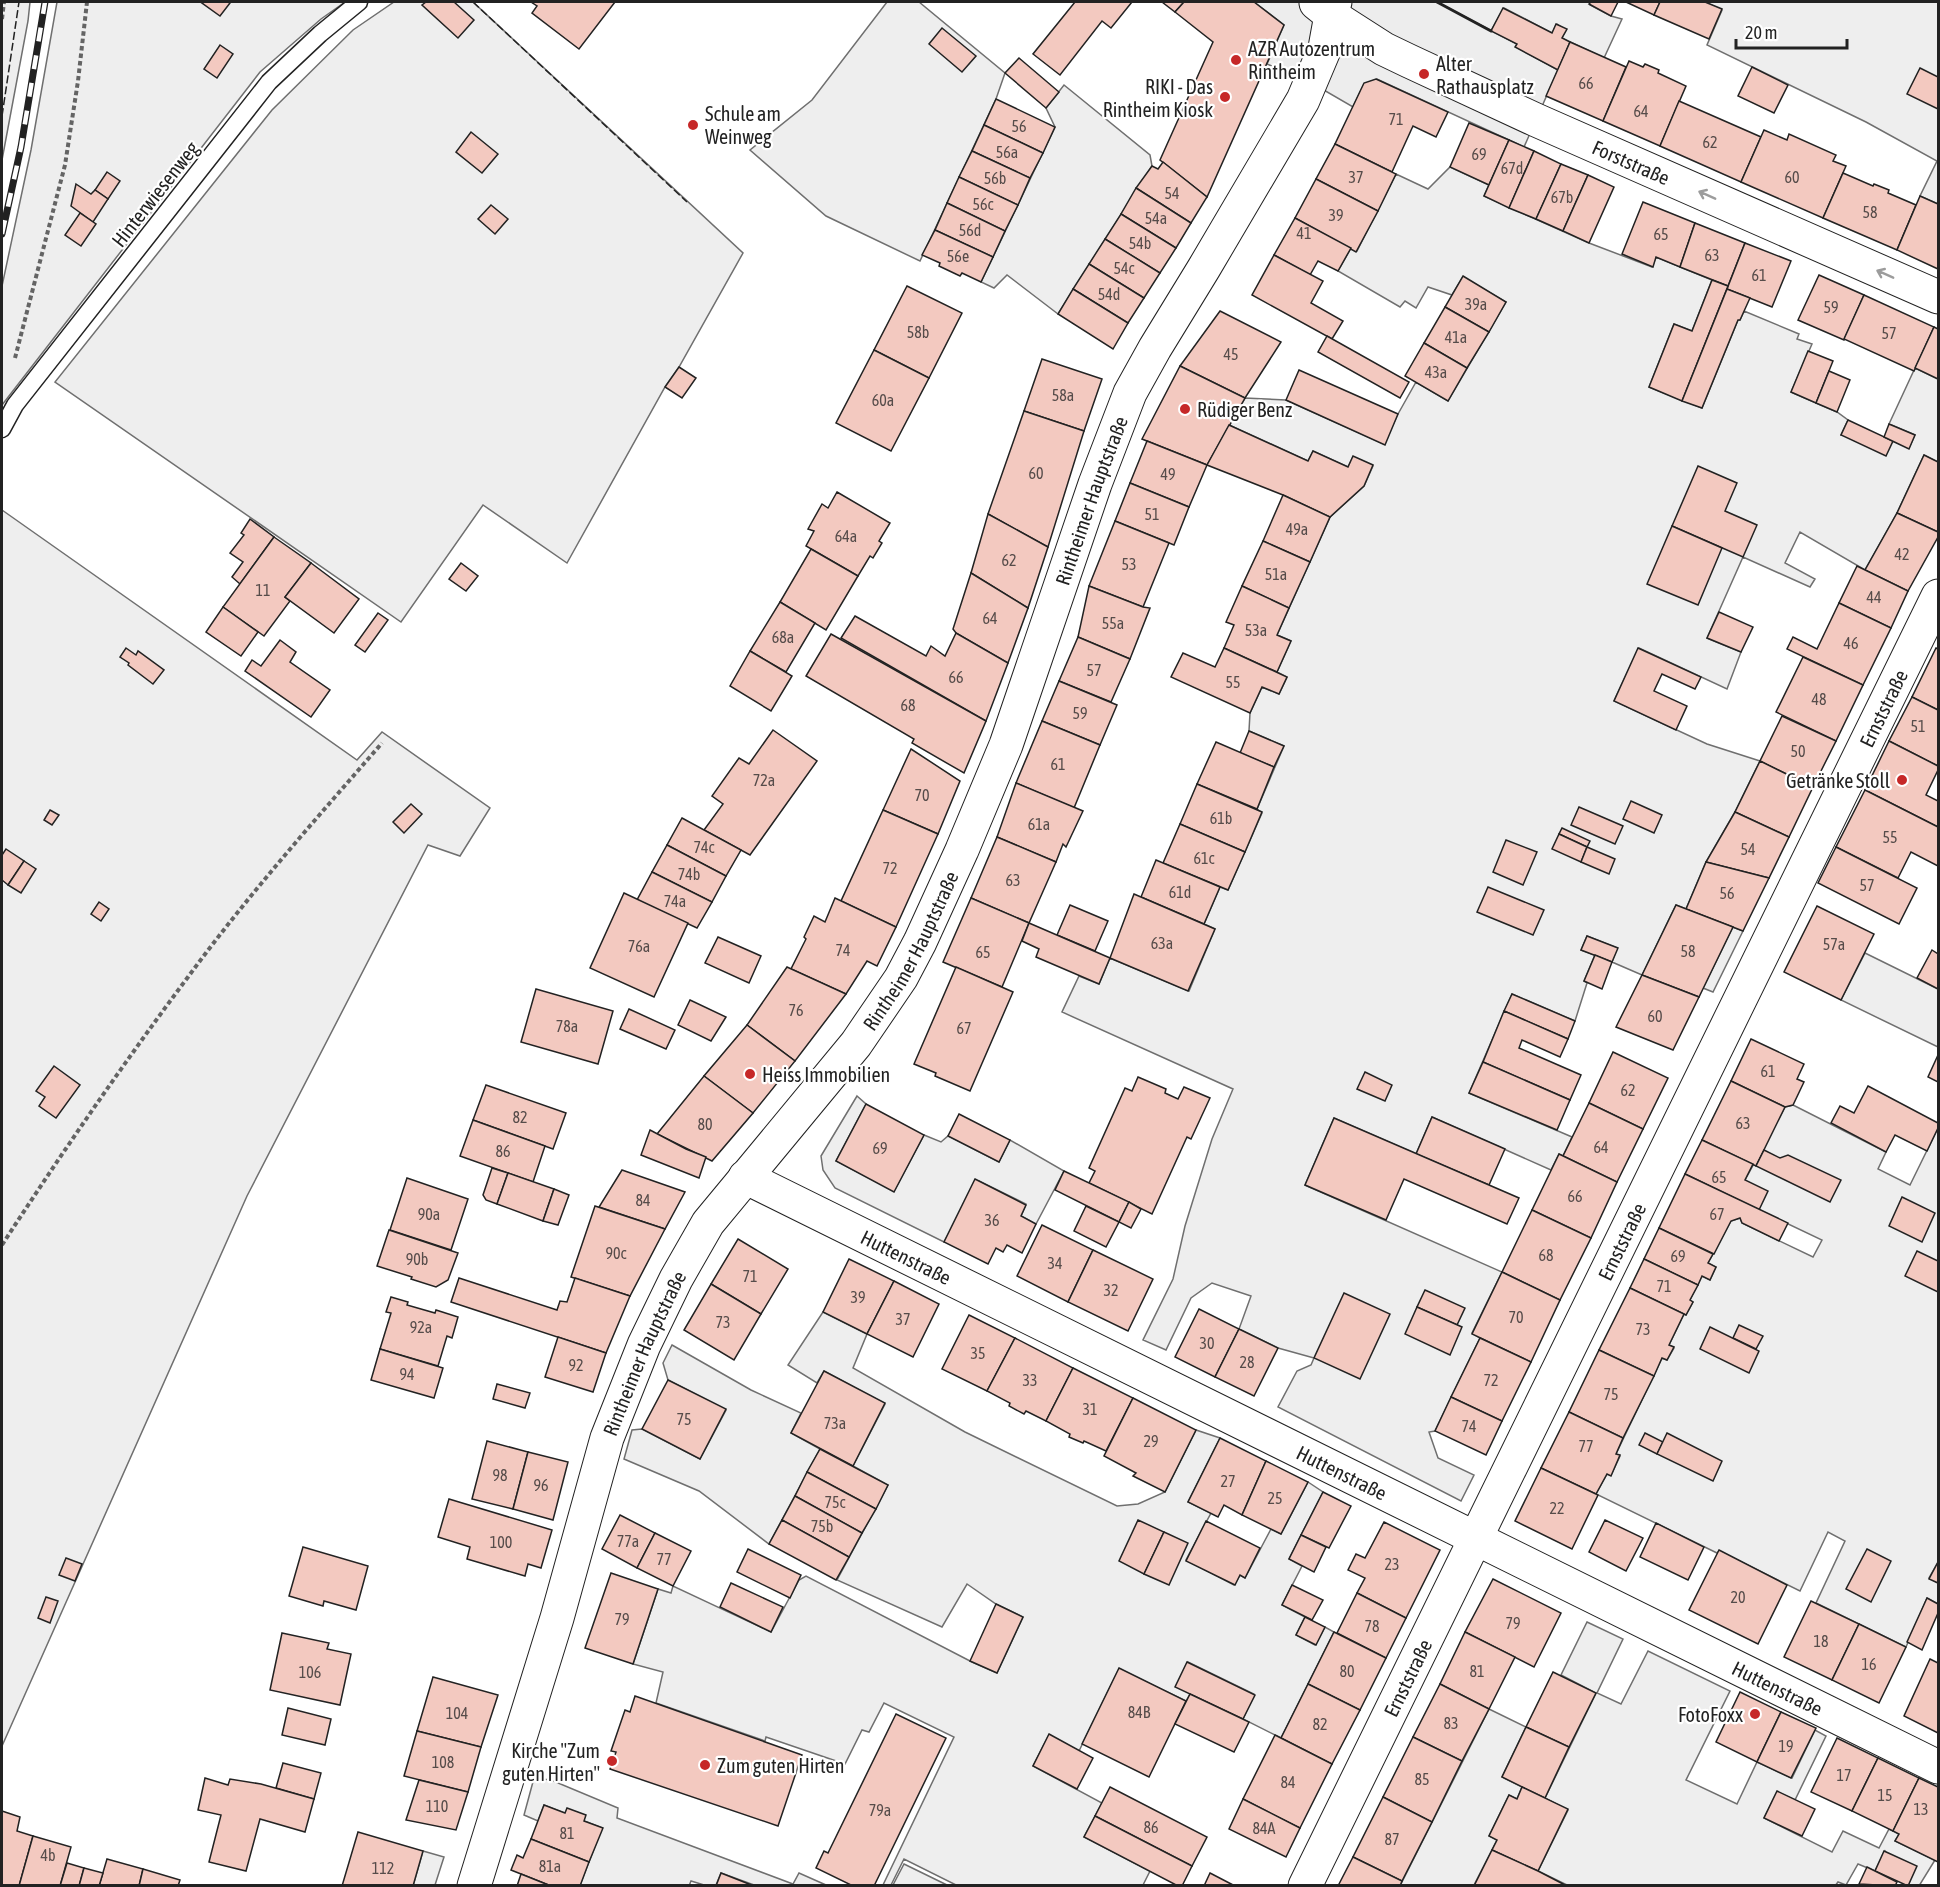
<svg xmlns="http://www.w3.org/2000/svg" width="1940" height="1887" font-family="'Asap Condensed',sans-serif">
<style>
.green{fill:#eee;stroke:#6f6f6f;stroke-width:1.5}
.parking{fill:#ededed;stroke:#6f6f6f;stroke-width:1.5}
.building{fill:#f3c9c0;stroke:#222;stroke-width:1.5}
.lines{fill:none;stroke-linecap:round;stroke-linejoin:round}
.lane-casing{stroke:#222;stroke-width:19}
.street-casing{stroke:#222;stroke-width:35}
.path{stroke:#646464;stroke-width:4;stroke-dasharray:4.5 3;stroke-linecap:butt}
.lane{stroke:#fff;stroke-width:16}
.street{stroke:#fff;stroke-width:33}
.rail-casing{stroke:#222;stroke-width:7}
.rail{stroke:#fff;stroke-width:4.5;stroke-dasharray:14;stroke-linecap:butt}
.fence{stroke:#222;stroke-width:1.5;stroke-dasharray:8 3;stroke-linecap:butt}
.wall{stroke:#222;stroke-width:3}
.oneway{stroke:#9c9c9c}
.poi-dot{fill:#c62828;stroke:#fff;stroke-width:2}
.labels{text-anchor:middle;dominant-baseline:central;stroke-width:4.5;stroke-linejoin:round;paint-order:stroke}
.number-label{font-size:16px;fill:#564c4a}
.poi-label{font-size:20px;fill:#222;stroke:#fff;text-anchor:start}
.street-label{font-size:20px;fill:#222;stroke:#fff}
</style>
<rect width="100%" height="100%" fill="#fff"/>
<!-- green -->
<g class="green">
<polygon points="2,2 30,2 28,21 2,160"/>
<polygon points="57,2 345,2 321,19 260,72 2,405 2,286 31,150"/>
<polygon points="394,2 473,2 743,253 679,367 665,387 567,563 483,505 401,622 55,382 272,110 353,30"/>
<polygon points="887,2 919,2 1005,73 996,99 920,261 826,216 750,150 812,100"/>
<polygon points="1421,2 1591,2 1590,5 1611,16 1622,19 1604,58 1562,38 1566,30 1557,24 1552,33 1504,8 1491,31 1517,44 1516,47"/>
<polygon points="1705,2 1938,2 1938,204 1920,196 1937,161 1866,122 1707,45 1722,10"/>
<polygon points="1064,85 1150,155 1152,166 1058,314 1007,275 994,288 981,282 1055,127 1046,108"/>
<polygon points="1450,167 1489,185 1484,196 1589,243 1652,267 1656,257 1712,280 1692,331 1674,324 1649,387 1702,408 1738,320 1740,320 1744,311 1799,334 1797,339 1812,344 1791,392 1837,412 1848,420 1841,435 1893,441 1909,448 1915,435 1889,424 1915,368 1938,379 1938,462 1924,455 1897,513 1865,570 1800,532 1785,563 1815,579 1810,587 1743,557 1707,638 1741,652 1727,689 1639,648 1614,701 1707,744 1760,761 1735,812 1706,862 1686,909 1676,905 1642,975 1612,962 1617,948 1587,936 1581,950 1595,955 1584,981 1587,983 1575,1021 1512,994 1469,1093 1572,1137 1563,1156 1559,1154 1551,1170 1432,1117 1416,1154 1334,1118 1305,1185 1502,1272 1472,1333 1480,1338 1435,1431 1429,1432 1438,1458 1474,1475 1461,1501 1278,1407 1297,1371 1311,1365 1314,1358 1278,1348 1239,1329 1251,1296 1212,1283 1191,1298 1166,1350 1143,1340 1173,1279 1185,1226 1212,1139 1233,1089 1062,1012 1079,976 1099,984 1110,958 1189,991 1215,929 1204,924 1220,887 1228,890 1262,813 1257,809 1284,746 1249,731 1250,713 1262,687 1279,694 1287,677 1277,672 1291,641 1277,635 1330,517 1364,486 1373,466 1353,457 1348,467 1313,451 1308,461 1229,425 1245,398 1286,400 1384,444 1398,414 1416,382 1448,401 1506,302 1463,277 1452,295 1428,287 1416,308 1405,301 1400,307 1338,271 1351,248 1357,251 1396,174 1428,189"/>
<polygon points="2,510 357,760 382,732 490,808 460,856 428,845 247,1196 2,1746"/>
<polygon points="1733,927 1743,931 1713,992 1703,988"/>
<polygon points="1865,953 1938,989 1938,1047 1841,1000"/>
<polygon points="857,1096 866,1104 836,1161 894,1191 924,1135 941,1142 948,1136 999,1162 1010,1140 1064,1171 1036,1224 1021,1216 1026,1204 979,1181 944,1242 835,1188 823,1170 821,1156"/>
<polygon points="1793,1105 1886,1152 1878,1169 1910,1185 1938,1128 1938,1562 1929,1578 1938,1583 1938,1604 1927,1598 1906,1647 1816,1603 1845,1541 1828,1532 1800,1591 1719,1551 1717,1553 1596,1494 1607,1474 1611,1475 1620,1456 1616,1454 1662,1358 1667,1360 1674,1348 1669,1345 1684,1314 1686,1315 1693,1302 1690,1300 1702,1276 1710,1280 1716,1267 1708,1263 1731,1221 1740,1218 1742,1223 1813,1257 1822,1240 1759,1210 1745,1180 1785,1107"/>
<polygon points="823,1312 867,1334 853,1368 965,1432 1117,1506 1138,1504 1165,1492 1196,1430 1220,1438 1188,1502 1211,1513 1186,1560 1234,1585 1240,1575 1245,1578 1271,1529 1281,1534 1308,1482 1323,1492 1289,1559 1302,1566 1282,1605 1305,1617 1296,1635 1315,1645 1325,1627 1334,1632 1281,1738 1243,1719 1254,1694 1188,1662 1190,1694 1186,1701 1119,1669 1079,1751 1049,1735 1033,1766 1102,1803 1084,1837 1150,1871 1143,1885 956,1885 904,1859 891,1885 883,1885 954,1737 884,1703 869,1732 862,1730 845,1764 766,1737 765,1741 656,1703 663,1672 633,1664 658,1589 671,1593 673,1586 771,1632 799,1580 806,1576 970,1661 997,1673 1023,1617 996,1604 967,1584 942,1627 837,1580 888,1485 853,1466 885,1404 824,1371 817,1383 788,1365"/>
<polygon points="672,1345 751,1390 801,1413 791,1433 820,1449 769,1544 699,1491 624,1459 632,1430 642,1429 700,1459 726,1410 668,1380 663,1363"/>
<polygon points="1587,1622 1623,1639 1597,1693 1621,1704 1648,1651 1730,1691 1686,1780 1737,1804 1757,1762 1792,1778 1815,1730 1826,1736 1795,1800 1777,1792 1764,1818 1832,1852 1843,1831 1879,1848 1889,1829 1899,1834 1895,1841 1935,1860 1919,1886 1908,1885 1885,1851 1875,1871 1858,1864 1846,1885 1838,1882 1835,1886 1567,1885 1538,1871 1568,1810 1545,1798 1596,1693 1561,1675"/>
<polygon points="1489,1709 1526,1727 1502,1777 1522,1787 1517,1799 1509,1795 1489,1836 1497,1840 1474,1885 1400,1886"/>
<polygon points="534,1778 551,1780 618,1808 617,1818 793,1884 799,1873 826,1885 754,1885 721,1873 716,1885 704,1885 691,1881 689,1886 580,1885 602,1828 544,1805 538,1821 524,1815"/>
<polygon points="423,1851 444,1857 435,1885 413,1886"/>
<polygon points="904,1864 947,1885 893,1885"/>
</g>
<!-- parking -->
<polygon class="parking" points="1254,2 1437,2 1517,44 1516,47 1558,70 1524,147 1377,79 1364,84 1353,107 1310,82 1267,64 1284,25"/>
<!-- building -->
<g class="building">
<polygon points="204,2 228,2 230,3 220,16 202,3"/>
<polygon points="426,2 454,2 474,20 458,38 422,5"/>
<polygon points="531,2 615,2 579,49 532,13 537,6"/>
<polygon points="1075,2 1132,2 1111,28 1102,21 1060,75 1033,54"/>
<polygon points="1162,2 1184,2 1175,12"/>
<polygon points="1184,2 1254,2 1284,25 1207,197 1160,160 1213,42 1175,12"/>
<polygon points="1591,2 1618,2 1611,16 1589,4"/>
<polygon points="1626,2 1660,2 1654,15"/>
<polygon points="1660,2 1705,2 1722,9 1709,39 1654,15"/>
<polygon points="1503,8 1552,33 1556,24 1567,29 1562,38 1570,42 1558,70 1515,47 1517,44 1491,31"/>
<polygon points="942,28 976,56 962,72 929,44"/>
<polygon points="1570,42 1626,67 1603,121 1546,96"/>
<polygon points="220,45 233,54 217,78 204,69"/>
<polygon points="1019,58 1059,92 1046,108 1005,73"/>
<polygon points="1629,61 1643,67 1645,64 1659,70 1658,73 1686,86 1660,146 1603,121"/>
<polygon points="1752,67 1788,85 1774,113 1738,96"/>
<polygon points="1920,68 1938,77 1938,109 1907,94"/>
<polygon points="1376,79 1448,112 1436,137 1413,126 1392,172 1335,144 1364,83"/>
<polygon points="996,99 1055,127 1043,153 984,125"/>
<polygon points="1679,101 1761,137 1741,182 1660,146"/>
<polygon points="1469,123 1509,140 1489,185 1450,167"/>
<polygon points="984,125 1043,153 1030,178 972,151"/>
<polygon points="1764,130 1787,140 1789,134 1836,155 1833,161 1846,166 1823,218 1741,182"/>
<polygon points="471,132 498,154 482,173 456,152"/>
<polygon points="1509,140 1534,151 1509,208 1484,196"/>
<polygon points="1335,144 1396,174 1378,211 1316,179"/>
<polygon points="972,151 1030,178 1018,205 959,177"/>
<polygon points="1534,151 1561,164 1536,219 1509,208"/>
<polygon points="1163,162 1207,197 1191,223 1136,188 1152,166 1158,169"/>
<polygon points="1561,164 1588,175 1563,231 1536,219"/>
<polygon points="107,172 120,181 108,199 95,190"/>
<polygon points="1843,173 1873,186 1874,184 1889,190 1888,193 1916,205 1897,250 1823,218"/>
<polygon points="1588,175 1614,187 1589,243 1563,231"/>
<polygon points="959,177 1018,205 1005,231 947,203"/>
<polygon points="1316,179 1378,211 1356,252 1295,218"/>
<polygon points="76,184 91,194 95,190 108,199 93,222 71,206"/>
<polygon points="1136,188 1191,223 1176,248 1121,214"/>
<polygon points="1920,196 1938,204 1938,269 1897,250"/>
<polygon points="1643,202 1695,223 1680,267 1656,257 1653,267 1622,254"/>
<polygon points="947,203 1005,231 993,257 935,230"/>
<polygon points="491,205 508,219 495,234 478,219"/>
<polygon points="80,213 96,224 81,246 65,235"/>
<polygon points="1121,214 1176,248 1160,273 1105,239"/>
<polygon points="1295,218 1351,248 1338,271 1318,261 1310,275 1274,255"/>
<polygon points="1695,223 1745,243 1728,286 1680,267"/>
<polygon points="935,230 993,257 981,282 962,273 960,276 939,266 940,263 922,255"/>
<polygon points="1105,239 1160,273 1144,298 1089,264"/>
<polygon points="1745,243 1791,261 1772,307 1727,289"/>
<polygon points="1274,255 1323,281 1311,303 1343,321 1332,339 1252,295"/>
<polygon points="1089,264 1144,298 1128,323 1073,289"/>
<polygon points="1819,275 1864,295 1844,340 1798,320"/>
<polygon points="1463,276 1506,302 1489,332 1445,307"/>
<polygon points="1712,280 1728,286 1682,401 1649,387 1674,324 1692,331"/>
<polygon points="907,286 962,313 929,378 874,350"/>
<polygon points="1073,289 1128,323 1113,349 1058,314"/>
<polygon points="1727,289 1750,298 1740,320 1738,320 1702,408 1682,401"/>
<polygon points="1864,295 1934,327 1914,371 1844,339"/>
<polygon points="1445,307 1489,332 1467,368 1424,343"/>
<polygon points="1220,311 1281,342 1245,398 1180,366"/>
<polygon points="1934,327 1938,329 1938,379 1915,368"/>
<polygon points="1327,336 1409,382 1400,398 1318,352"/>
<polygon points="1424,343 1467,368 1448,401 1405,376"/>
<polygon points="874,350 929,378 891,451 836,423"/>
<polygon points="1808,351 1833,361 1816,403 1791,392"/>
<polygon points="1042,359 1102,379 1084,431 1024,411"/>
<polygon points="1180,366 1245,398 1207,465 1142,439"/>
<polygon points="679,367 696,378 682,398 665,387"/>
<polygon points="1299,370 1398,414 1385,445 1286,400"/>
<polygon points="1829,371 1850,380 1837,412 1816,403"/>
<polygon points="1024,411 1084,431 1048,547 988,514"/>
<polygon points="1848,420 1893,441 1886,456 1841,435"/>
<polygon points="1889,424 1915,435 1909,449 1884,437"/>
<polygon points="1229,425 1308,461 1313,451 1348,467 1353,456 1373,465 1364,486 1330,517 1283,495 1207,465"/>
<polygon points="1147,441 1207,465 1189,507 1130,483"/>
<polygon points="1924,455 1938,462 1938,532 1897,513"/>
<polygon points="1698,466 1737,483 1725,511 1757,525 1743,557 1672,526"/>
<polygon points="1130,483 1189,507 1174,545 1115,521"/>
<polygon points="837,492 890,523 879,541 882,543 873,558 870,556 858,576 806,546 814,531 808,529 822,504 828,508"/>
<polygon points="1283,495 1330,517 1310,562 1263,541"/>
<polygon points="1897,513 1938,532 1938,537 1908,591 1865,570"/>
<polygon points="988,514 1048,547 1028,608 971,573"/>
<polygon points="250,519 274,537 240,584 232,577 243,562 230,553 244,535 241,533"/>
<polygon points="1115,521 1169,543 1143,607 1089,586"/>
<polygon points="1672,526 1722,548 1698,605 1647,584"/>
<polygon points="274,537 311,563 285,597 290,601 264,636 223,607"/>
<polygon points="1263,541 1310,562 1289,608 1242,586"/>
<polygon points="811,549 858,576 826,630 780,602"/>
<polygon points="311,563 359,599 334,633 285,597"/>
<polygon points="461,563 478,576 466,591 449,579"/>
<polygon points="1857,566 1908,591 1891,628 1839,603"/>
<polygon points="971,573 1028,608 1008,663 956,633 953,629"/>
<polygon points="1089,586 1143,607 1150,608 1130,659 1078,637"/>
<polygon points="1242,586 1289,608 1277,635 1291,641 1277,672 1224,648 1234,625 1226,622"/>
<polygon points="780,602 815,623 786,672 750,651"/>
<polygon points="1839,603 1891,628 1863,685 1787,649 1793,637 1817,649"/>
<polygon points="223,607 258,632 241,656 206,632"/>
<polygon points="1719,612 1753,627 1741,652 1707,638"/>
<polygon points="378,613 388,620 365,652 355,645"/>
<polygon points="855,616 926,656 931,646 945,656 956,633 1008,663 986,721 841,638"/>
<polygon points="831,634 986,721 964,773 912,743 914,739 806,676"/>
<polygon points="1078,637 1130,659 1111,702 1059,681"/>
<polygon points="280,640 296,652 290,662 330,690 311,717 245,671 252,660 261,666"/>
<polygon points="126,648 136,655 138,651 164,670 153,684 128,665 129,663 120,657"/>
<polygon points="1224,648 1287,677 1279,694 1262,687 1250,713 1171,677 1183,653 1215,667"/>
<polygon points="1638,648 1701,677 1695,689 1662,674 1654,691 1687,706 1676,730 1614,701"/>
<polygon points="1936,648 1938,649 1938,710 1912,697"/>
<polygon points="750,651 792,676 771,711 730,686"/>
<polygon points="1803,657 1863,685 1836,741 1776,712"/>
<polygon points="1059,681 1117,705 1100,745 1042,721"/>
<polygon points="1912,697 1938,710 1938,766 1889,741"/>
<polygon points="1782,716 1836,741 1813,787 1760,761"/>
<polygon points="1042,721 1100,745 1074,808 1016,783"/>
<polygon points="773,730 817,761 750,855 704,830 723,804 712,796 739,758 749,764"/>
<polygon points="1249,731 1284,746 1274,767 1240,753"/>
<polygon points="1889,741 1938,766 1938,770 1926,795 1938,801 1938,827 1865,790"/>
<polygon points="1216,742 1274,767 1257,809 1197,784"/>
<polygon points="911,749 960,781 938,834 883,810"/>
<polygon points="1760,761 1813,787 1789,837 1735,812"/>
<polygon points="1016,783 1083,811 1066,847 1063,844 1056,862 997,837"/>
<polygon points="1197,784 1262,812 1245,852 1180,824"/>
<polygon points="1865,790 1938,827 1938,866 1911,852 1898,878 1836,847"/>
<polygon points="1631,801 1662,815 1654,833 1623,819"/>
<polygon points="411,804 422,814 404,833 393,822"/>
<polygon points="1579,807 1623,826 1615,844 1571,825"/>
<polygon points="50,810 59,815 52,825 44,820"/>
<polygon points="883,810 938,834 896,927 841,901"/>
<polygon points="1735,812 1789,837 1769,878 1706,862"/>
<polygon points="682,818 741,850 726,876 667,845"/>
<polygon points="1180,824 1245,852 1228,890 1163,863"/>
<polygon points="1562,828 1590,841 1587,847 1559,834"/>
<polygon points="1559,834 1587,847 1581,862 1552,849"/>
<polygon points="997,837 1056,862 1029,923 971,898"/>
<polygon points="1506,840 1537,852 1523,885 1493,872"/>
<polygon points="667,845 726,876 712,902 652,872"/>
<polygon points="1587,847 1615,859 1609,874 1581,862"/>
<polygon points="1836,847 1917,888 1899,924 1818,883"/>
<polygon points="6,849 24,861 8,885 2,880 2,855"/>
<polygon points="1156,860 1220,887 1204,924 1141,897"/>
<polygon points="24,861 36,869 21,893 8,885"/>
<polygon points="1706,862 1769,878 1743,931 1686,909"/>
<polygon points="652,872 712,902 697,928 637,900"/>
<polygon points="1488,887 1544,910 1533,935 1477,912"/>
<polygon points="624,893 688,923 654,997 590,968"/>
<polygon points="1134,894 1215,929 1188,991 1110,958"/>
<polygon points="835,898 896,927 877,966 867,961 846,994 791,969 806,939 804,937 814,916 825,922"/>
<polygon points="971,898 1029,923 1002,987 943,962"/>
<polygon points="99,902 109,909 101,921 91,914"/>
<polygon points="1070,905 1108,921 1095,951 1057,935"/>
<polygon points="1676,905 1733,927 1699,997 1642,975"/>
<polygon points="1817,906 1874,934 1841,1000 1784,972"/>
<polygon points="1029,923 1110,958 1099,984 1036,957 1039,949 1022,941"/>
<polygon points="1587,936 1618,948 1612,962 1581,950"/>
<polygon points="718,937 761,956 749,983 705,963"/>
<polygon points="1932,950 1938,954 1938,989 1917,978"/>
<polygon points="1595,955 1612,962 1602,989 1584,981"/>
<polygon points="787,967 846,994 795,1061 747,1025"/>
<polygon points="956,967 1013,992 970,1091 935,1076 936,1073 914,1064"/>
<polygon points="1642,975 1699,997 1673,1050 1616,1027"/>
<polygon points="536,989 613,1011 598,1064 521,1042"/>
<polygon points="1512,994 1575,1021 1568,1039 1504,1011"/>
<polygon points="690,1000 726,1017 711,1041 678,1025"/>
<polygon points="629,1009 675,1030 666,1049 620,1029"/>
<polygon points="1504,1011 1568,1039 1560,1057 1522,1040 1519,1048 1581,1075 1570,1100 1483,1062"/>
<polygon points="747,1025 795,1061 753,1113 704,1076"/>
<polygon points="1751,1039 1804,1064 1797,1079 1804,1082 1793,1105 1785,1107 1731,1081"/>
<polygon points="1613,1052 1668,1078 1643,1129 1589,1103"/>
<polygon points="1938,1055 1938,1082 1928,1077"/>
<polygon points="1483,1062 1570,1100 1557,1130 1469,1093"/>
<polygon points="54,1066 80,1085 56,1118 39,1106 45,1097 36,1091"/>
<polygon points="1365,1072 1392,1085 1385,1101 1357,1089"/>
<polygon points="704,1076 753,1113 712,1161 657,1134"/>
<polygon points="1138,1077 1166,1089 1165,1093 1178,1099 1184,1087 1210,1098 1191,1139 1187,1137 1152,1214 1089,1183 1095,1171 1089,1168 1125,1088 1132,1091"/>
<polygon points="1731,1081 1785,1107 1756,1166 1702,1140"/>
<polygon points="486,1085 566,1113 553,1149 473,1120"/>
<polygon points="1868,1086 1938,1123 1938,1128 1927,1151 1895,1135 1886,1152 1831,1123 1840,1106 1854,1113"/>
<polygon points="1589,1103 1643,1129 1617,1182 1563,1156"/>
<polygon points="866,1104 924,1135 894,1192 836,1161"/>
<polygon points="959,1114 1010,1140 999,1162 948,1136"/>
<polygon points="1432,1117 1505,1149 1489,1185 1416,1154"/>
<polygon points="1334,1118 1519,1198 1507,1224 1404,1179 1386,1220 1305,1185"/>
<polygon points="473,1120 545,1146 533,1182 460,1156"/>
<polygon points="650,1130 686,1149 706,1157 699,1178 641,1155"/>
<polygon points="1702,1140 1753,1164 1745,1180 1768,1191 1759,1210 1685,1174"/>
<polygon points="1764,1150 1780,1158 1788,1155 1841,1180 1830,1202 1756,1166"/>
<polygon points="1559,1154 1617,1182 1591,1238 1532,1210"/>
<polygon points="492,1168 508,1173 497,1204 486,1200 483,1195"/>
<polygon points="622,1170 685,1192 665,1229 599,1207"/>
<polygon points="1064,1171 1129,1202 1119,1222 1055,1190"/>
<polygon points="508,1173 554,1189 543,1221 497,1204"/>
<polygon points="1685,1174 1788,1223 1779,1241 1742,1223 1740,1218 1731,1221 1714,1254 1659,1228"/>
<polygon points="407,1178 468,1199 451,1250 390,1230"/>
<polygon points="975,1179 1026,1205 1021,1216 1036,1224 1022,1253 1007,1245 1003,1252 996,1248 988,1264 944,1242"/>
<polygon points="554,1189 569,1195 558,1225 543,1221"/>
<polygon points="1902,1197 1935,1213 1922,1242 1889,1226"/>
<polygon points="1129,1202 1141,1209 1131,1228 1119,1222"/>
<polygon points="595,1206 665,1229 630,1296 571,1277"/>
<polygon points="1086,1206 1119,1222 1106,1247 1074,1231"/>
<polygon points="1532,1210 1591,1238 1560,1300 1502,1272"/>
<polygon points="1042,1225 1093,1250 1068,1302 1017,1276"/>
<polygon points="1659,1228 1713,1254 1708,1263 1716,1267 1710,1280 1702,1276 1698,1285 1644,1259"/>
<polygon points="389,1230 458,1253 448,1280 436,1287 411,1279 412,1277 377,1266"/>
<polygon points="738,1239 788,1269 761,1314 711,1284"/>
<polygon points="1093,1250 1153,1279 1128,1331 1068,1302"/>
<polygon points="1917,1251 1938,1261 1938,1292 1905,1276"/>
<polygon points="849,1259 894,1281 867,1334 823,1312"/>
<polygon points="1644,1259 1698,1285 1690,1300 1693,1302 1686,1315 1630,1288"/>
<polygon points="1502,1272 1560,1300 1531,1362 1472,1334"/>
<polygon points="459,1278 557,1310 560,1301 567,1302 575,1278 630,1296 606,1353 451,1302"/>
<polygon points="894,1281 939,1304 913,1357 867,1334"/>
<polygon points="711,1284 761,1314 734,1360 684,1330"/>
<polygon points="1630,1288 1684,1314 1669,1345 1674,1347 1667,1360 1662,1358 1654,1376 1599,1350"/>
<polygon points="1425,1290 1465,1308 1457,1325 1417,1307"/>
<polygon points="1344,1293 1390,1314 1360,1379 1314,1358"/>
<polygon points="391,1297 408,1302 407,1305 435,1313 436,1310 458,1317 452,1338 447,1336 438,1366 380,1349 391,1313 386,1312"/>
<polygon points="1417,1307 1462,1327 1450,1355 1405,1334"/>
<polygon points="1199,1309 1239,1329 1215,1377 1175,1357"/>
<polygon points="969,1315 1015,1338 987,1391 942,1369"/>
<polygon points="1739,1325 1763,1336 1756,1349 1733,1338"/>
<polygon points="1710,1327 1759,1351 1749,1373 1700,1349"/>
<polygon points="1239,1329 1278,1348 1254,1396 1215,1377"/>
<polygon points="558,1337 606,1353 593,1392 545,1377"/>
<polygon points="1015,1338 1073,1368 1046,1421 1026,1411 1024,1414 1009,1406 1010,1403 987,1391"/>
<polygon points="1480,1338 1531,1362 1502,1421 1451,1397"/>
<polygon points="380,1349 443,1368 434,1398 371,1380"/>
<polygon points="1599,1350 1654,1376 1623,1438 1569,1412"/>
<polygon points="1073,1368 1133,1398 1106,1451 1084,1441 1083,1443 1069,1437 1070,1434 1046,1421"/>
<polygon points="824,1371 885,1403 853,1466 791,1433"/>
<polygon points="668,1380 726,1409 700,1459 642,1429"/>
<polygon points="497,1384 530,1393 525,1408 493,1399"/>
<polygon points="1451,1397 1502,1421 1486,1455 1435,1431"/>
<polygon points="1133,1398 1196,1430 1165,1492 1133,1476 1136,1473 1104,1456"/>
<polygon points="1569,1412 1623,1438 1616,1454 1620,1455 1611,1476 1607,1474 1596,1494 1541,1468"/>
<polygon points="1645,1433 1663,1442 1657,1454 1639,1445"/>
<polygon points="1667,1433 1722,1461 1713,1481 1657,1454"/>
<polygon points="1220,1438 1266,1461 1242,1515 1224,1505 1218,1517 1188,1502"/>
<polygon points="487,1441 528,1452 513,1509 472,1499"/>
<polygon points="820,1449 888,1485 876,1509 807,1472"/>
<polygon points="528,1452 568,1462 553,1520 513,1509"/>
<polygon points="1266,1461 1308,1482 1281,1534 1242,1515"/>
<polygon points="1541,1468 1598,1495 1572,1549 1515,1521"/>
<polygon points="807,1472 876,1509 862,1533 795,1496"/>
<polygon points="1323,1492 1351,1506 1329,1548 1301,1535"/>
<polygon points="795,1496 862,1533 849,1557 782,1520"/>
<polygon points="449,1499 552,1530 541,1568 528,1564 525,1576 467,1559 470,1547 438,1537"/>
<polygon points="620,1515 655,1533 637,1568 602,1549"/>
<polygon points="782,1520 849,1557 836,1580 769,1544"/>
<polygon points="1138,1520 1164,1532 1144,1574 1119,1561"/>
<polygon points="1605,1520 1643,1538 1626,1571 1589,1552"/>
<polygon points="1206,1521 1260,1548 1245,1578 1240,1575 1235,1585 1186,1561"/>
<polygon points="1384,1522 1440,1550 1406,1618 1357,1593 1365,1578 1348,1570 1356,1554 1365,1558"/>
<polygon points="1656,1523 1704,1547 1688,1580 1640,1557"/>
<polygon points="1164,1532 1188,1543 1169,1585 1144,1574"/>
<polygon points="655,1533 691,1551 673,1586 637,1568"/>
<polygon points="1301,1535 1326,1547 1314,1572 1289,1559"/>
<polygon points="303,1547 368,1566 356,1610 324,1601 323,1606 289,1596"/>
<polygon points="748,1549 801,1575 790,1598 737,1572"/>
<polygon points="1867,1549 1891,1561 1871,1602 1846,1589"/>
<polygon points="1719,1550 1787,1585 1758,1644 1689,1610"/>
<polygon points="66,1558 82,1564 75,1581 59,1575"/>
<polygon points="1938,1562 1938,1583 1929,1579"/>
<polygon points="611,1573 658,1589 633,1664 585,1648"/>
<polygon points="1493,1579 1561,1613 1534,1667 1465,1632"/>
<polygon points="731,1583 783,1607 771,1632 720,1607"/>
<polygon points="1292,1585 1323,1600 1312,1620 1282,1605"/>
<polygon points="1357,1593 1406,1618 1386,1658 1337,1633"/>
<polygon points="46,1597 58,1601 50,1623 38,1618"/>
<polygon points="1927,1598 1938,1604 1938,1613 1922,1650 1907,1642"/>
<polygon points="1811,1601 1859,1624 1832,1680 1784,1657"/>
<polygon points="996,1604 1023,1617 997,1673 970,1661"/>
<polygon points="1305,1617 1325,1627 1316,1645 1296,1635"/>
<polygon points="1859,1624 1906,1647 1879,1703 1832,1680"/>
<polygon points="1334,1632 1386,1658 1360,1710 1308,1684"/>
<polygon points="1465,1632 1515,1657 1489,1709 1440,1684"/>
<polygon points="282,1633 329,1643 327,1649 351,1654 340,1705 270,1690"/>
<polygon points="1930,1659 1938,1663 1938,1733 1904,1716"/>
<polygon points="1187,1662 1255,1695 1243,1719 1175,1687"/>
<polygon points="1119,1668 1186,1701 1149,1777 1082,1744"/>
<polygon points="1553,1672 1596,1693 1569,1747 1526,1727"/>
<polygon points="433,1677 498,1695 481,1747 417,1731"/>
<polygon points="1308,1684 1360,1710 1332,1764 1281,1738"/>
<polygon points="1440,1684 1489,1709 1462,1761 1413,1737"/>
<polygon points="1740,1692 1781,1712 1757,1762 1716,1742"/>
<polygon points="1190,1694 1249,1722 1234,1752 1175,1724"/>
<polygon points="635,1696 802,1755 778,1826 610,1769 616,1752 611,1751 625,1710 630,1712"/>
<polygon points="288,1708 331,1719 325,1745 282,1735"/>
<polygon points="1781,1712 1816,1728 1791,1778 1757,1762"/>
<polygon points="896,1714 946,1738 874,1886 853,1886 816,1868 824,1851 828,1853"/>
<polygon points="1526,1727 1569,1747 1545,1798 1502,1777"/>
<polygon points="417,1731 481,1747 468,1792 404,1776"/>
<polygon points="1049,1734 1093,1758 1077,1789 1033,1766"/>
<polygon points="1275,1735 1332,1764 1300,1828 1243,1799"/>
<polygon points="1413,1737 1462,1761 1432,1822 1383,1797"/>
<polygon points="1837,1738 1878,1758 1852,1811 1811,1792"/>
<polygon points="1878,1758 1919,1778 1893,1831 1852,1811"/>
<polygon points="283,1763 321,1773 314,1799 276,1788"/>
<polygon points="205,1778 228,1785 230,1779 261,1784 314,1799 305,1832 260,1819 246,1871 209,1862 221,1815 198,1810"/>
<polygon points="1919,1778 1938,1787 1938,1862 1895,1841 1899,1834 1893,1831"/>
<polygon points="419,1780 468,1792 456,1830 406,1820"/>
<polygon points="1110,1787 1207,1837 1192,1866 1095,1816"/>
<polygon points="1522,1787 1568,1809 1538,1871 1492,1850 1497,1840 1489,1836 1509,1795 1517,1799"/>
<polygon points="1777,1791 1815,1809 1802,1836 1764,1818"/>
<polygon points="1383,1797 1432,1822 1402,1881 1353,1857"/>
<polygon points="1243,1799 1300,1828 1286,1857 1229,1829"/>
<polygon points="544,1805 565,1813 567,1808 586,1815 584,1821 603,1828 589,1862 531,1839"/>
<polygon points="2,1811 20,1817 17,1831 33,1836 19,1886 2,1886"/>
<polygon points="1095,1816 1192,1866 1182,1886 1178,1886 1084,1837"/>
<polygon points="358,1832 423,1851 413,1886 342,1886"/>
<polygon points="33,1836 71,1847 60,1886 19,1886"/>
<polygon points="531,1839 589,1862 580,1886 551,1886 511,1870 517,1855 523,1858"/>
<polygon points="1492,1850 1538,1871 1567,1886 1474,1886"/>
<polygon points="1884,1851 1917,1866 1908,1886 1875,1871"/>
<polygon points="1353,1857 1402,1881 1400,1886 1338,1886"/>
<polygon points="107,1859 143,1869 139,1886 99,1886"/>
<polygon points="67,1863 84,1868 79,1886 60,1886"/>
<polygon points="1867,1867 1897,1882 1895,1886 1859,1884"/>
<polygon points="84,1868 103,1873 99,1886 79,1886"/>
<polygon points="143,1869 180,1880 178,1886 139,1886"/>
<polygon points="721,1873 754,1886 716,1886"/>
<polygon points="1210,1873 1235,1886 1204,1886"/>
<polygon points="521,1874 551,1886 517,1886"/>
</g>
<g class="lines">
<!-- lane casing -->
<g class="lane-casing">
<polyline id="lane" points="2,429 15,405 269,82 320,34 359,2"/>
</g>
<!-- street casing -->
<g class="street-casing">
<g id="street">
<path id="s1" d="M1316,3L1331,15L1384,49L1409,61L1536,120L1938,297"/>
<path id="s2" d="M745,1177L1938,1767"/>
<path id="s3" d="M474,1886L557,1618L607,1438L644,1345L676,1279L708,1223L856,1044L901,978L920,942L962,850L1006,745L1095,484L1130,393L1155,348L1204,268L1303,100L1325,48L1331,15L1335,2"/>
<path id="s4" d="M1305,1886L1938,596"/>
</g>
</g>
<!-- path -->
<g class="path">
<polyline points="2,19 4,2"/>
<polyline points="15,358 65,165 78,81 87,2"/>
<path d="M2,1245C61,1154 123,1064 188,977C248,895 316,819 382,743"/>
</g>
<!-- lane -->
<use href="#lane" class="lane"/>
<!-- street -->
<use href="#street" class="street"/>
<!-- rail casing -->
<g class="rail-casing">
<polyline id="rail" points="2,234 21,147 45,2"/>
</g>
<!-- rail -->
<use href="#rail" class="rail"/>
<!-- fence -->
<g class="fence">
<polyline points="473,2 687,202"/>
<polyline points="2,116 19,2"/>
</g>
<!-- wall -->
<polyline class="wall" points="1437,2 1491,31"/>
</g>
<!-- one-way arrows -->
<defs><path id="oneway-shaft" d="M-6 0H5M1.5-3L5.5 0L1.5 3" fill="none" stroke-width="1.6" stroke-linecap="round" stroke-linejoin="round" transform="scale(1.5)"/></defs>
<g class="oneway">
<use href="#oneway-shaft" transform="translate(1707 195) rotate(-156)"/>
<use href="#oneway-shaft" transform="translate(1885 274) rotate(-156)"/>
</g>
<!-- markers -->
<g class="poi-dot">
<circle cx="1236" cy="60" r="6"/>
<circle cx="1424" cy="74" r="6"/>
<circle cx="1225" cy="97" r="6"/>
<circle cx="693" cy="125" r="6"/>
<circle cx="1185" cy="409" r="6"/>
<circle cx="1902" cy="780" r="6"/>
<circle cx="750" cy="1074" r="6"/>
<circle cx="1755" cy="1714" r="6"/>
<circle cx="612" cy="1761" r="6"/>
<circle cx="705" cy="1765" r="6"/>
</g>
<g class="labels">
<!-- number labels -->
<g class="number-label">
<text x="1586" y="83">66</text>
<text x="1641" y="111">64</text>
<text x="1396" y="119">71</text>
<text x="1019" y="126">56</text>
<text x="1710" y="142">62</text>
<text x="1007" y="152">56a</text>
<text x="1479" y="154">69</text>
<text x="1512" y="168">67d</text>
<text x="1356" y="177">37</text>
<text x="1792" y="177">60</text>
<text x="995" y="178">56b</text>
<text x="1172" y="193">54</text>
<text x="1562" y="197">67b</text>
<text x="983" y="204">56c</text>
<text x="1870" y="212">58</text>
<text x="1336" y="215">39</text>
<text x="1156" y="218">54a</text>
<text x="970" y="230">56d</text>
<text x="1304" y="233">41</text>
<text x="1661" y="234">65</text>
<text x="1140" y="243">54b</text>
<text x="1712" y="255">63</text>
<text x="958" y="256">56e</text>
<text x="1124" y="268">54c</text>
<text x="1759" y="275">61</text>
<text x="1109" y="294">54d</text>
<text x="1476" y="304">39a</text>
<text x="1831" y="307">59</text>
<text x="918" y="332">58b</text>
<text x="1889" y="333">57</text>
<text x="1456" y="337">41a</text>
<text x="1231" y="354">45</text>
<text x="1436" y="372">43a</text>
<text x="1063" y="395">58a</text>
<text x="883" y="400">60a</text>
<text x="1036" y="473">60</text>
<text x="1168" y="474">49</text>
<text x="1152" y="514">51</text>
<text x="1297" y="529">49a</text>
<text x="846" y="536">64a</text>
<text x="1902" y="554">42</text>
<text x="1009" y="560">62</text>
<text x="1129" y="564">53</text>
<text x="1276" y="574">51a</text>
<text x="263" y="590">11</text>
<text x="1874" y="597">44</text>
<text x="990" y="618">64</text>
<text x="1113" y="623">55a</text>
<text x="1256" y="630">53a</text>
<text x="783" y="637">68a</text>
<text x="1851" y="643">46</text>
<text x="1094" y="670">57</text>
<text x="956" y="677">66</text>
<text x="1233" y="682">55</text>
<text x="1819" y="699">48</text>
<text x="908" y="705">68</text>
<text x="1080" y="713">59</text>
<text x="1918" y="726">51</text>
<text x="1798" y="751">50</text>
<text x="1058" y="764">61</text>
<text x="764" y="780">72a</text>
<text x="922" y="795">70</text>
<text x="1221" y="818">61b</text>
<text x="1039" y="824">61a</text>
<text x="1890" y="837">55</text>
<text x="704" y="847">74c</text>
<text x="1748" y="849">54</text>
<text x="1204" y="858">61c</text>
<text x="890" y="868">72</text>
<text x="689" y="874">74b</text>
<text x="1013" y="880">63</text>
<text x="1867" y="885">57</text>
<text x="1180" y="892">61d</text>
<text x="1727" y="893">56</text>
<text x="675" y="901">74a</text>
<text x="1162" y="943">63a</text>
<text x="1834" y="944">57a</text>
<text x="639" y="946">76a</text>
<text x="843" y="950">74</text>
<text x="1688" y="951">58</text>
<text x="983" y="952">65</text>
<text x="796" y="1010">76</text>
<text x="1655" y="1016">60</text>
<text x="567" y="1026">78a</text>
<text x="964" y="1028">67</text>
<text x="1768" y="1071">61</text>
<text x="1628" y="1090">62</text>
<text x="520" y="1117">82</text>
<text x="1743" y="1123">63</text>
<text x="705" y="1124">80</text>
<text x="1601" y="1147">64</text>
<text x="880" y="1148">69</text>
<text x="503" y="1151">86</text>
<text x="1719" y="1177">65</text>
<text x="1575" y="1196">66</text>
<text x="643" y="1200">84</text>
<text x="429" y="1214">90a</text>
<text x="1717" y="1214">67</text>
<text x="992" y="1220">36</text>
<text x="616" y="1253">90c</text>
<text x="1546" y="1255">68</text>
<text x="1678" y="1256">69</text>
<text x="417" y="1259">90b</text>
<text x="1055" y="1263">34</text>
<text x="750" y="1276">71</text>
<text x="1664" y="1286">71</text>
<text x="1111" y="1290">32</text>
<text x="858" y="1297">39</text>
<text x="1516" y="1317">70</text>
<text x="903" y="1319">37</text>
<text x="723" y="1322">73</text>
<text x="421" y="1327">92a</text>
<text x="1643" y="1329">73</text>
<text x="1207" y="1343">30</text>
<text x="978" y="1353">35</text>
<text x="1247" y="1362">28</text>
<text x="576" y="1365">92</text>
<text x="407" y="1374">94</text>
<text x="1030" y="1380">33</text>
<text x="1491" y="1380">72</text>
<text x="1611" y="1394">75</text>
<text x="1090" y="1409">31</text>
<text x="684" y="1419">75</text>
<text x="835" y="1423">73a</text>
<text x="1469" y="1426">74</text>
<text x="1151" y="1441">29</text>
<text x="1586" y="1446">77</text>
<text x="500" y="1475">98</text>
<text x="1228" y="1481">27</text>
<text x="541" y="1485">96</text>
<text x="1275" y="1498">25</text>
<text x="835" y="1502">75c</text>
<text x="1557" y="1508">22</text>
<text x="822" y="1526">75b</text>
<text x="628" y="1541">77a</text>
<text x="501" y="1542">100</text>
<text x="664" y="1559">77</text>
<text x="1392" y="1564">23</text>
<text x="1738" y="1597">20</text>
<text x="622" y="1619">79</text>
<text x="1513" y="1623">79</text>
<text x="1372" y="1626">78</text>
<text x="1821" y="1641">18</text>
<text x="1869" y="1664">16</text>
<text x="1347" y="1671">80</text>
<text x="1477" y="1671">81</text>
<text x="310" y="1672">106</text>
<text x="1139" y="1712">84B</text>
<text x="457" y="1713">104</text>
<text x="1451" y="1723">83</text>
<text x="1320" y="1724">82</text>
<text x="1786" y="1746">19</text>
<text x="443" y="1762">108</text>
<text x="1844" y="1775">17</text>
<text x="1422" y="1779">85</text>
<text x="1288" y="1782">84</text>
<text x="1885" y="1795">15</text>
<text x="437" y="1806">110</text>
<text x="1921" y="1809">13</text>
<text x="880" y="1810">79a</text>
<text x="1151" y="1827">86</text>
<text x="1264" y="1828">84A</text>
<text x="567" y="1833">81</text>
<text x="1392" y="1839">87</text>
<text x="48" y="1855">4b</text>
<text x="550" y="1866">81a</text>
<text x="383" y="1868">112</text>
</g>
<!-- poi labels -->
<g class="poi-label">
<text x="1248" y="48">AZR Autozentrum<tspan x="1248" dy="23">Rintheim</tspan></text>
<text x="1436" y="63">Alter<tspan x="1436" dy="23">Rathausplatz</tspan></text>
<text x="1213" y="86" text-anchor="end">RIKI - Das<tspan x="1213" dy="23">Rintheim Kiosk</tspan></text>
<text x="705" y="113">Schule am<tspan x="705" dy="23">Weinweg</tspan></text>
<text x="1197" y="409">Rüdiger Benz</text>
<text x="1890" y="780" text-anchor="end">Getränke Stoll</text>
<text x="762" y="1074">Heiss Immobilien</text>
<text x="1743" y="1714" text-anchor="end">FotoFoxx</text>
<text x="600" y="1750" text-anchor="end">Kirche "Zum<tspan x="600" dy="23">guten Hirten"</tspan></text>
<text x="717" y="1765">Zum guten Hirten</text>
</g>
<!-- street labels -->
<g class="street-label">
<text stroke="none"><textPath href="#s1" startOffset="354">Forststraße</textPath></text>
<text transform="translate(155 194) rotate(-52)">Hinterwiesenweg</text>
<text stroke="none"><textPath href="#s3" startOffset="1532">Rintheimer Hauptstraße</textPath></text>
<text stroke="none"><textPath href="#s4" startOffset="1312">Ernststraße</textPath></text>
<text stroke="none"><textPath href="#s3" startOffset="1046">Rintheimer Hauptstraße</textPath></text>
<text stroke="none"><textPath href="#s4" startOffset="718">Ernststraße</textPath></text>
<text stroke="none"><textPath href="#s2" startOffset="180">Huttenstraße</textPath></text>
<text stroke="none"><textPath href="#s3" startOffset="560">Rintheimer Hauptstraße</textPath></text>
<text stroke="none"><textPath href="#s2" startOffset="666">Huttenstraße</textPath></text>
<text stroke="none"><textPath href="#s4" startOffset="232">Ernststraße</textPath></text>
<text stroke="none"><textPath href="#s2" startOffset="1152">Huttenstraße</textPath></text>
</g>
</g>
<!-- border -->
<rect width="1940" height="1887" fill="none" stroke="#222222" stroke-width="6"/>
<!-- scale -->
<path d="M1736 39v9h111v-9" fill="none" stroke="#222222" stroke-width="3"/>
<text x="1745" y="39" font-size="18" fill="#222222" stroke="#ffffff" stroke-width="4.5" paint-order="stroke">20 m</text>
</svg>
